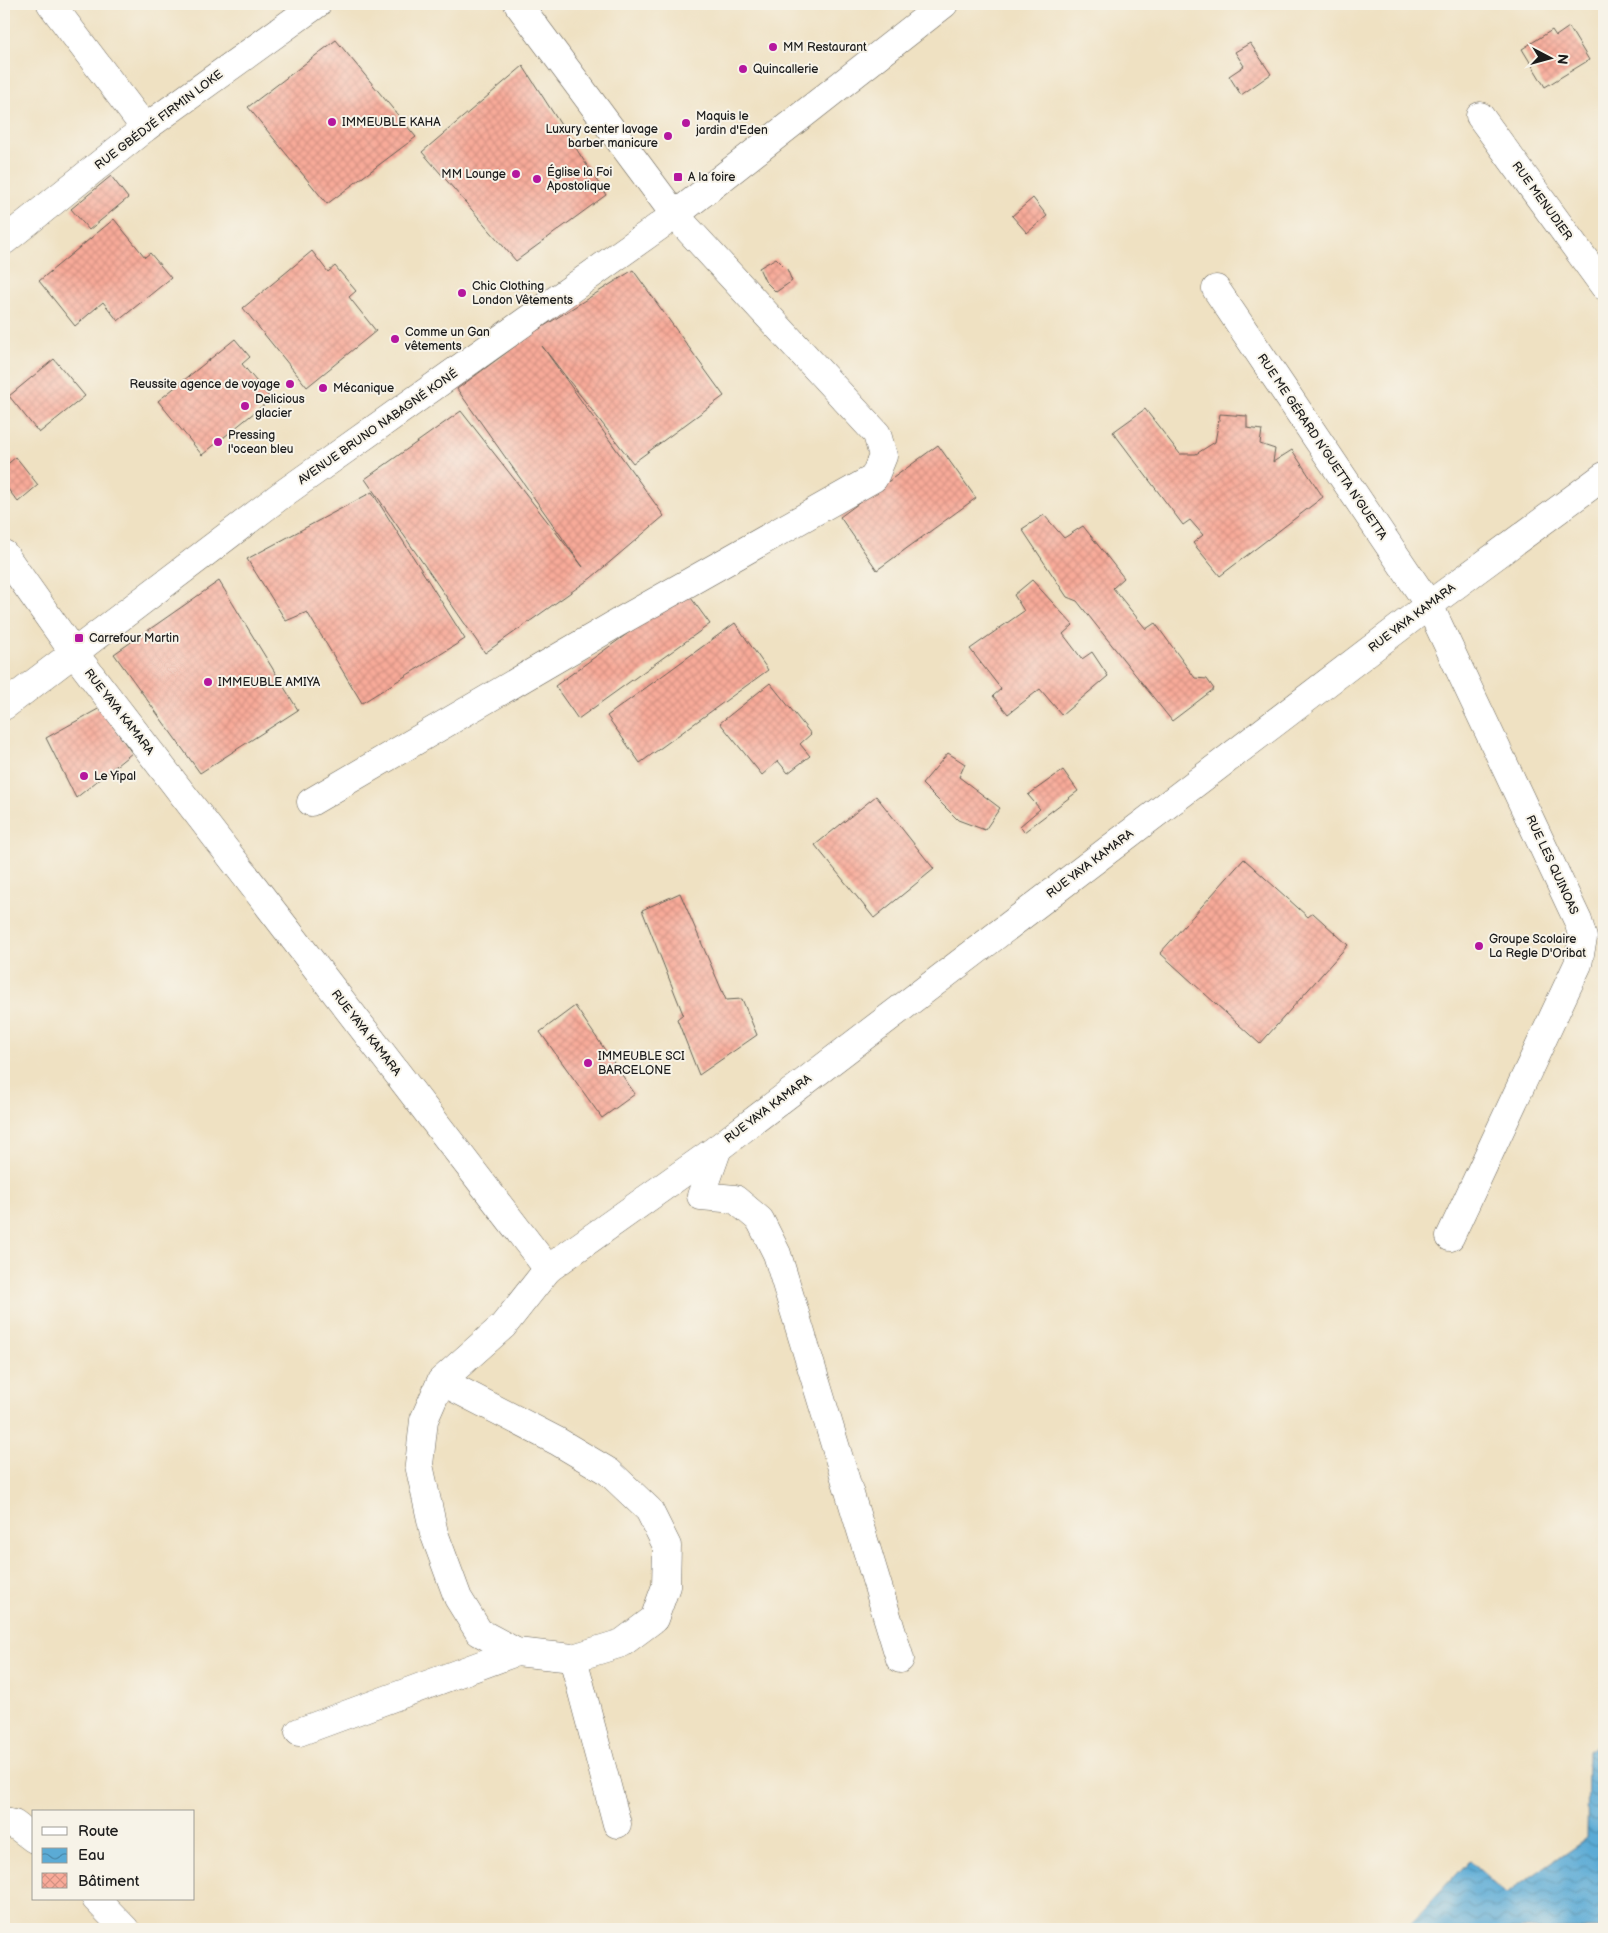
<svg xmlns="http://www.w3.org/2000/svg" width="1608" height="1933" font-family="'Balsamiq Sans',sans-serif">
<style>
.water{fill:url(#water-waves);stroke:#3c6478}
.building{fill:url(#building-cross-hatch)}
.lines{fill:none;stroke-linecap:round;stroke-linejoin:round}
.minor-casing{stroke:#666156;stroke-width:29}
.minor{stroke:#fff;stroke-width:28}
.poi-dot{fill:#b5179e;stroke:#f7f3e8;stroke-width:2}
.labels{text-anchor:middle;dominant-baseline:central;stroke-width:4;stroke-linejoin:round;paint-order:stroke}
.poi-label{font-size:12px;fill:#1c1c1c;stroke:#f7f3e8;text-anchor:start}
.street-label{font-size:12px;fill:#1c1c1c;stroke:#f7f3e8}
</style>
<defs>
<pattern id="water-waves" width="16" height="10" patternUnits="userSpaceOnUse" patternTransform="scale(1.25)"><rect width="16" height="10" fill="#5babd5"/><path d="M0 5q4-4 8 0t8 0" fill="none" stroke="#4a8aac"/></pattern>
<pattern id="building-cross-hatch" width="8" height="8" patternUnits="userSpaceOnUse" patternTransform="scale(1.25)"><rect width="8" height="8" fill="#f8aa99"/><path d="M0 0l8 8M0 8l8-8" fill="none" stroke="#d49283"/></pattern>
</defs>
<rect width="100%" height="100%" fill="#f7f3e8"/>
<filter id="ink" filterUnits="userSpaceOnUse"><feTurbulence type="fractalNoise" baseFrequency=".02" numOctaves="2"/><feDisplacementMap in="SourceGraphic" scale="10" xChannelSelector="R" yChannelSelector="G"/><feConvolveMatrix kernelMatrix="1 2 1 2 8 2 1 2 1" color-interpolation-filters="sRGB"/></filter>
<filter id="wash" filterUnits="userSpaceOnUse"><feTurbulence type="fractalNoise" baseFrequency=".0096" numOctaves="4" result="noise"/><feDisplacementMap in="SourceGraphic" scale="20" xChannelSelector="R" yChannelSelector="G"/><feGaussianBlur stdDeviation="1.12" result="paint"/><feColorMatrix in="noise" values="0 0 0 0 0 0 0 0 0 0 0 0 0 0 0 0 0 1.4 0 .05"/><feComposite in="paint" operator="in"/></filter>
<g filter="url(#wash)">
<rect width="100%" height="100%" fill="#efe1c2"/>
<!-- water -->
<polygon class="water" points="1604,1740 1604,1929 1405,1929 1469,1860 1506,1894 1587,1838 1588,1751"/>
<g id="blocks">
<!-- building -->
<g class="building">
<polygon points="1569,27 1589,60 1545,87 1522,49 1552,30 1556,36"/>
<polygon points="336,40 416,137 327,204 248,107"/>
<polygon points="1250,43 1271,74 1241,95 1229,76 1244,66 1235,52"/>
<polygon points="523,66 606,195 516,261 422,152"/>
<polygon points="111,176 128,198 89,230 71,209"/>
<polygon points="1033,198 1047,216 1027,233 1012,216"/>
<polygon points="114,219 145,257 150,253 171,278 118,321 103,302 75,326 39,281"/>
<polygon points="312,251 328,272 335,266 356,291 349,297 376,331 307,387 243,308"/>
<polygon points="776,258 787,269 792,281 776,292 765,281 759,268"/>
<polygon points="633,270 724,396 633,463 542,346 664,516 591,578 485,653 365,479 461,411 583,567 457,389 533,333"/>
<polygon points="235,339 250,357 242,364 271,399 202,455 158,401"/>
<polygon points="54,359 85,396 39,433 9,396"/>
<polygon points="1145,409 1180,454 1196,454 1215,442 1220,414 1247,416 1247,428 1262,430 1260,444 1275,449 1273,462 1292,450 1323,497 1220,576 1193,543 1203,535 1190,520 1183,525 1113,432"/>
<polygon points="938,445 976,498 877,570 840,517"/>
<polygon points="16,457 38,485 18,502 4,484 4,467"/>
<polygon points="372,492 465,639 362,703 307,612 286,621 247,559"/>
<polygon points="1044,515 1064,538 1083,526 1124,578 1113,588 1146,629 1155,623 1195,678 1207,679 1214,689 1172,721 1077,601 1067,597 1022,529"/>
<polygon points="1032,580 1073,625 1063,634 1082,659 1092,652 1108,676 1062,715 1040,689 1008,714 993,696 1001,689 970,649 1024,611 1014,595"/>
<polygon points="219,581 298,710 200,773 114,654"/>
<polygon points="686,591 710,624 578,719 555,686"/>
<polygon points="735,623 768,670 640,763 607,716"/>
<polygon points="770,683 811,734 800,744 810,756 788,773 778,761 762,775 720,723"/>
<polygon points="100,708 132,753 76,798 46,738"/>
<polygon points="948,753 965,764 959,777 1000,808 985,830 958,820 922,784"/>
<polygon points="1063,770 1078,791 1024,832 1020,826 1040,809 1028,795"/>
<polygon points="876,796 934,869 874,918 815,845"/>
<polygon points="1244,859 1308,917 1313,913 1348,945 1260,1044 1160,953"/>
<polygon points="680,893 726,1000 742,999 757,1035 699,1075 677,1019 683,1014 642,910"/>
<polygon points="575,1006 635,1094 602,1118 540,1032"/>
</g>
</g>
</g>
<g filter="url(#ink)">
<use href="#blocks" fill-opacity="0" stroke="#666156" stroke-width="1"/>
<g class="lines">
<!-- minor casing -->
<g class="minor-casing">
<g id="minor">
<polyline points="51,4 145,128"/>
<polyline points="1480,116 1604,286"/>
<polyline points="4,241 145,128 317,4"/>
<polyline points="1216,289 1429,605 1578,921 1583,938 1578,964 1450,1237"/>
<polyline points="4,554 74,653 548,1269 718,1148 1429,605 1604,476"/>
<polyline points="4,706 280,496 675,215 944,4"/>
<polyline points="311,802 619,622 874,478 883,456 877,434 675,215 518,4"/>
<polyline points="718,1148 701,1196 735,1199 760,1220 777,1254 900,1659"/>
<polyline points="441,1381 557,1441 609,1472 649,1510 667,1546 666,1586 654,1619 622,1643 573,1658 516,1652 479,1632 458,1598 434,1533 419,1465 424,1420 441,1381 503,1326 548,1269"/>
<polyline points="573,1658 617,1824"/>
<polyline points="299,1732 516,1652"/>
<polyline points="4,1822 14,1824 34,1839"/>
<polyline points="96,1899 125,1929"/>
</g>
</g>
<!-- minor -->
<use href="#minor" class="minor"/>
</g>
</g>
<!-- markers -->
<g class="poi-dot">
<circle cx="773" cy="47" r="5"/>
<circle cx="743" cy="69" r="5"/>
<circle cx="332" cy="122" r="5"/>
<circle cx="686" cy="123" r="5"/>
<circle cx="668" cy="136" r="5"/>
<circle cx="516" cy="174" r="5"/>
<rect x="673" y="172" width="10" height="10" rx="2.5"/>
<circle cx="537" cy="179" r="5"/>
<circle cx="462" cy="293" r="5"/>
<circle cx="395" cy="339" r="5"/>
<circle cx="290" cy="384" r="5"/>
<circle cx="323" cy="388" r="5"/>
<circle cx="245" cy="406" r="5"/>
<circle cx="218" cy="442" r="5"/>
<rect x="74" y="633" width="10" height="10" rx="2.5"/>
<circle cx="208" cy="682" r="5"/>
<circle cx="84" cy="776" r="5"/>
<circle cx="1479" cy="946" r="5"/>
<circle cx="588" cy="1063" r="5"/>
</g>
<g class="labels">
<!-- poi labels -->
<g class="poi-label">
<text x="783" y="47">MM Restaurant</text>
<text x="753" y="69">Quincallerie</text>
<text x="696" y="116">Maquis le<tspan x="696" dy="14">jardin d'Eden</tspan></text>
<text x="342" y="122">IMMEUBLE KAHA</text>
<text x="658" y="129" text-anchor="end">Luxury center lavage<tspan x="658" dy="14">barber manicure</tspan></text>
<text x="547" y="172">Église la Foi<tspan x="547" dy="14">Apostolique</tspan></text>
<text x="506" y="174" text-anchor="end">MM Lounge</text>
<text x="688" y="177">A la foire</text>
<text x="472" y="286">Chic Clothing<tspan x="472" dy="14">London Vêtements</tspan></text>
<text x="405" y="332">Comme un Gan<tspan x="405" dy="14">vêtements</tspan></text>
<text x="280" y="384" text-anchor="end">Reussite agence de voyage</text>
<text x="333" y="388">Mécanique</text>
<text x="255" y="399">Delicious<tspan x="255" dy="14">glacier</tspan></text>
<text x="228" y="435">Pressing<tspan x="228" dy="14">l'ocean bleu</tspan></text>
<text x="89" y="638">Carrefour Martin</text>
<text x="218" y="682">IMMEUBLE AMIYA</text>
<text x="94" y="776">Le Yipal</text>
<text x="1489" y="939">Groupe Scolaire<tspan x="1489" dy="14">La Regle D'Oribat</tspan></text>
<text x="598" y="1056">IMMEUBLE SCI<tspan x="598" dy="14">BARCELONE</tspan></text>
</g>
<!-- street labels -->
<g class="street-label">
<text transform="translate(159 120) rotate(-37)">RUE GBÉDJÉ FIRMIN LOKE</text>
<text transform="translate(1542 201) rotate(54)">RUE MENUDIER</text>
<text transform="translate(378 427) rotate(-35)">AVENUE BRUNO NABAGNÉ KONÉ</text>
<text transform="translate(1322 447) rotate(56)">RUE ME GÉRARD N’GUETTA N’GUETTA</text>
<text transform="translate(1412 618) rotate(-37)">RUE YAYA KAMARA</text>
<text transform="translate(119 712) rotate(52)">RUE YAYA KAMARA</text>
<text transform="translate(1090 864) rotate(-37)">RUE YAYA KAMARA</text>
<text transform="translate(1552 865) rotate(65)">RUE LES QUINOAS</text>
<text transform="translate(366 1033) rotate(52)">RUE YAYA KAMARA</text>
<text transform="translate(768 1109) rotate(-37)">RUE YAYA KAMARA</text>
</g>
</g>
<!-- margin -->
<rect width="1608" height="1933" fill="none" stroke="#f7f3e8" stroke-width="20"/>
<!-- legend -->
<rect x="32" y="1810" width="162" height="90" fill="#f7f3e8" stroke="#9f9d96"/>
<rect x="42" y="1827" width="25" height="8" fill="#ffffff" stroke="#9f9d96"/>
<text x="78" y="1836" font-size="15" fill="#1c1c1c">Route</text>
<rect x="42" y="1848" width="25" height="15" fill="url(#water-waves)" stroke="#9f9d96"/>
<text x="78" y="1860" font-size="15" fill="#1c1c1c">Eau</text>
<rect x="42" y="1873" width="25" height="15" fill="url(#building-cross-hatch)" stroke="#9f9d96"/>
<text x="78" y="1886" font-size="15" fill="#1c1c1c">Bâtiment</text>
<!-- north arrow -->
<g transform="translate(1550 58) rotate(96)" stroke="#f7f3e8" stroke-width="4" paint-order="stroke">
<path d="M0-4L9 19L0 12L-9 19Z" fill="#1c1c1c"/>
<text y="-8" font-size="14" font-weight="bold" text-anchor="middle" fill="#1c1c1c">N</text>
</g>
</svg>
